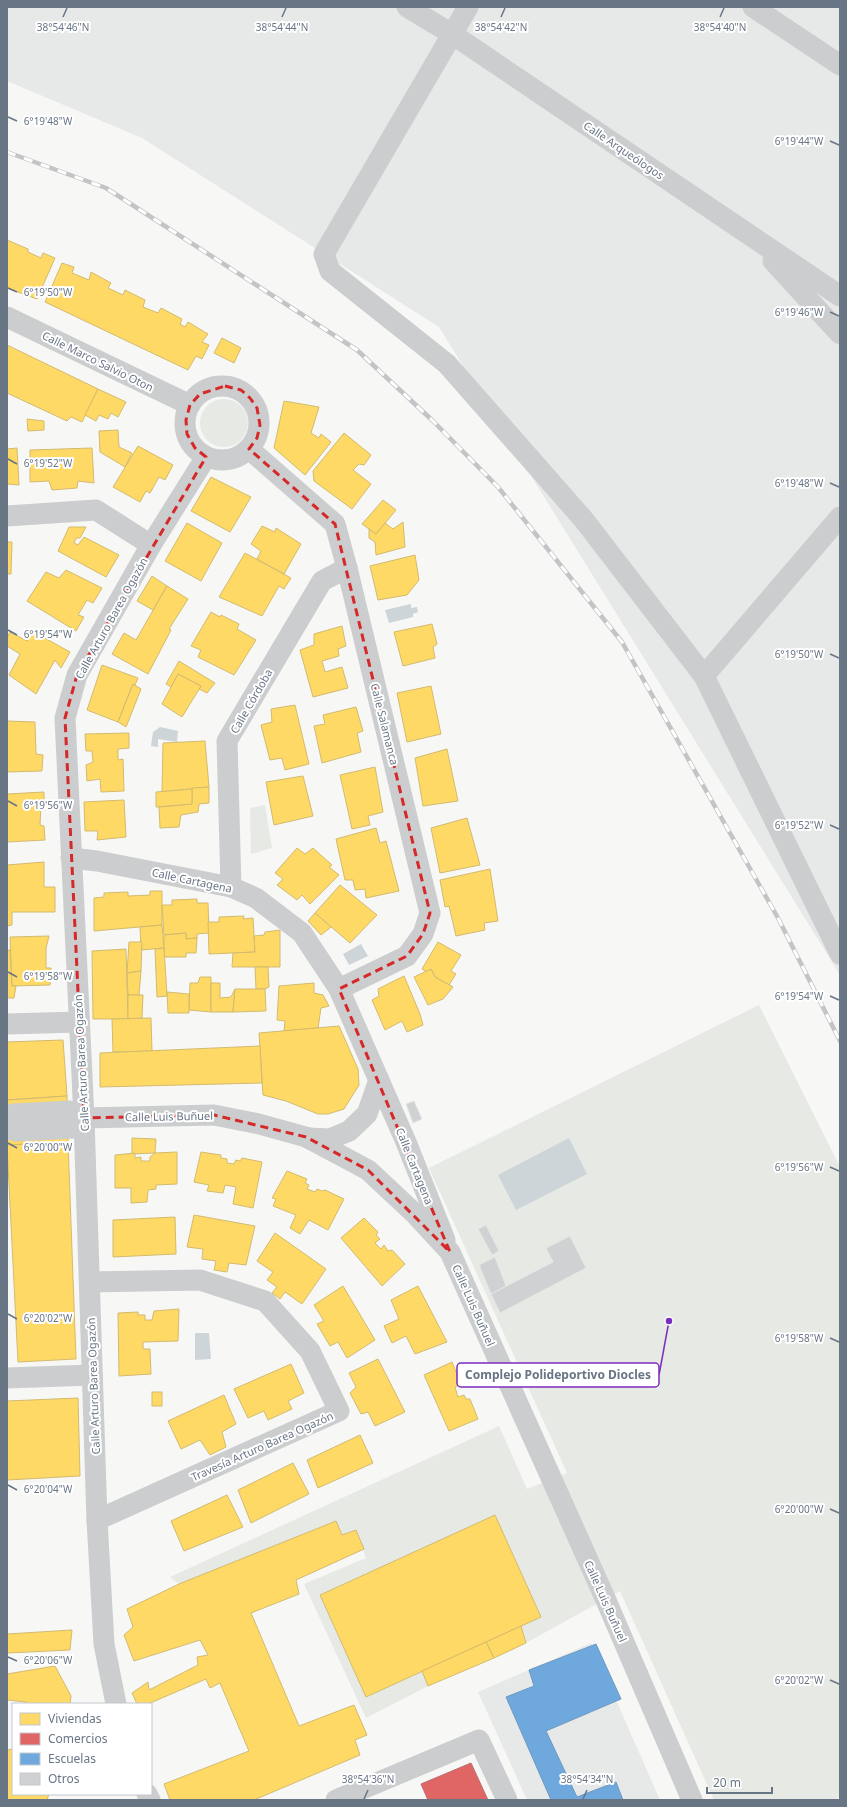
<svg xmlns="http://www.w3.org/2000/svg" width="847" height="1807" font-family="'Noto Sans',sans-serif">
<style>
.built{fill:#e7e8e8}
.green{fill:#e6e9e4}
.water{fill:#ced5d8}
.homes{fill:#ffd966;stroke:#d2bb6f}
.shops{fill:#e06666;stroke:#bc6a6f}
.schools{fill:#6fa8dc;stroke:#6d99c2}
.building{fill:#d0d1d2;stroke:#e6e6e6}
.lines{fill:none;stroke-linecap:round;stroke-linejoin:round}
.street{stroke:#cccdcf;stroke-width:21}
.rail-casing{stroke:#c3c4c5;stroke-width:4.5}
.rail{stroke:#fff;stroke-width:3;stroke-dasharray:9;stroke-linecap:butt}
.marked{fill:none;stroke:#d62828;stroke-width:3;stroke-dasharray:8 5;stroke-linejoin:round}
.ticks{fill:none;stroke:#687585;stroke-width:1.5}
.labels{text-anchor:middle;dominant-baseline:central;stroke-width:4;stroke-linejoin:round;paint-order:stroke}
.street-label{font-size:11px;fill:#687585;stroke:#fff}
.ticks-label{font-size:10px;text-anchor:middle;fill:#687585;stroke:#fff;stroke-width:4;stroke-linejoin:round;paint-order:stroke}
.leader{fill:none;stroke:#7b2cbf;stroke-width:1.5}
.callout-dot{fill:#7b2cbf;stroke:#fff;stroke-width:1.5}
.callout{fill:#fff;stroke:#7b2cbf;stroke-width:1.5}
.callout-label{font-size:12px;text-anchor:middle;font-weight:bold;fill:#687585}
</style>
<rect width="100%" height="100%" fill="#f7f7f6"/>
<!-- built -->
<g class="built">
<polygon points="7,7 838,7 840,9 840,975 439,327 142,138 7,81"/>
<polygon points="591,1643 660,1800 527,1800 478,1692"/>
</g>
<!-- green -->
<g class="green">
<circle cx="224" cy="423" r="24"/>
<polygon points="265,805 272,848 251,854 250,808"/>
<polygon points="759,1005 840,1167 840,1797 834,1800 714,1800 620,1591 526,1643 428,1686 366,1718 304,1584 366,1558 356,1530 342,1535 335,1521 179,1584 170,1577 499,1426 527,1489 567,1473 429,1168"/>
</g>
<!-- water -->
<g class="water">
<polygon points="411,604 411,608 417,607 418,612 413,614 413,617 389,623 385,610"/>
<polygon points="160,727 178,731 177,742 158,739 158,747 151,746 153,732"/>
<polygon points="361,944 368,956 349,965 343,954"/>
<polygon points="569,1138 587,1174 516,1210 498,1175"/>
<polygon points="195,1333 209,1333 211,1359 195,1360"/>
</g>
<!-- homes -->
<g class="homes">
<polygon points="7,240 28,249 28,252 41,258 43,253 55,258 37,299 7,288"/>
<polygon points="62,263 74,267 72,273 89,280 91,272 111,283 108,288 123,295 125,290 145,300 143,307 158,313 161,308 182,319 180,324 185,327 188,322 208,334 202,342 209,345 202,359 196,356 188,370 45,302"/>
<polygon points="222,338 241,348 234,363 214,353"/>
<polygon points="7,345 98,389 82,422 71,417 67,421 7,393"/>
<polygon points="98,389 126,402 118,417 111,413 108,419 99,415 96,421 85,415"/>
<polygon points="284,401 319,407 311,433 319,438 321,434 331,442 305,475 274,448"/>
<polygon points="27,419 44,421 44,430 28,431"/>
<polygon points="118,430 119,447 132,453 125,467 100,452 99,431"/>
<polygon points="344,433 371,455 364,465 359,464 353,470 371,484 352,509 314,481 313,471"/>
<polygon points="138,446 173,465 165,480 159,477 150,493 146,491 140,502 113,487"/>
<polygon points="17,448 19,485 7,484 7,449"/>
<polygon points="92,448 94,483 78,481 77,488 52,490 49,481 30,482 30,450"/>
<polygon points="211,477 251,497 230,532 191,511"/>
<polygon points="383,500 396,510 376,534 362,524"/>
<polygon points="403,522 405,547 376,555 375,542 369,538 369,529 376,534 385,523 393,529"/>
<polygon points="187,523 222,543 201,581 165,561"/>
<polygon points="262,526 275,532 276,528 301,544 284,574 257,559 261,551 251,544"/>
<polygon points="69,527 86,527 80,538 76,538 74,543 78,545 84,537 119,555 106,577 58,551"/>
<polygon points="7,542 12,542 11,574 7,574"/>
<polygon points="245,553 291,578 284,589 279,586 262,616 219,597"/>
<polygon points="415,555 419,580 407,595 378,600 370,566"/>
<polygon points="66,570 102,588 93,603 87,600 78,615 84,617 76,631 27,601 46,572 59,578"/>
<polygon points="152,576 167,586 153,610 137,601"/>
<polygon points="167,586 188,599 169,629 171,630 148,674 112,654 124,633 136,640"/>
<polygon points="211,612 220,617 221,615 239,624 237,629 256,640 234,675 198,657 201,650 191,646"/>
<polygon points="432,624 437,644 433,647 435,658 403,666 394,632"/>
<polygon points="342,626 346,646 338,649 339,656 322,661 325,672 342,667 348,688 313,697 300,650 314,645 314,634"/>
<polygon points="10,632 27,641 34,632 70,652 61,668 55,660 36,694 9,675 20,654 7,646 7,638"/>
<polygon points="179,661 215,683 207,693 199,689 201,686 178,674 171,687 166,684"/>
<polygon points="102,665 138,678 135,685 133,684 118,722 87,710"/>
<polygon points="178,674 201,686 182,717 162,704"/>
<polygon points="133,684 141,689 126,727 118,722"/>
<polygon points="431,686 441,734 407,742 397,693"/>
<polygon points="295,705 309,764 285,770 282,758 270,760 261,725 272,722 271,709"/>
<polygon points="356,707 363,731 357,733 361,752 322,763 314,726 325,724 323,715"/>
<polygon points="7,721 35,722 36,754 43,755 42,771 7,772"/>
<polygon points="129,733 129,748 118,749 118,760 123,759 124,791 101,792 100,779 87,781 86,765 93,762 92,751 86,751 85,734"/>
<polygon points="205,741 209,787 162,792 163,743"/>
<polygon points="447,749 458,801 423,806 415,758"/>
<polygon points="375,767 383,812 368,816 370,825 352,829 340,775"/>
<polygon points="303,776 313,816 274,825 266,782"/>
<polygon points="209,787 209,803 199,804 198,812 181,815 179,827 160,828 159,807 192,804 192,788"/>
<polygon points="192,789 192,804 156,807 156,792"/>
<polygon points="44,792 44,807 41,806 40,825 44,826 45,840 7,842 7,794"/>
<polygon points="124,800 126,837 97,840 98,831 85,831 84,802"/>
<polygon points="467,818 480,865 440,873 431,828"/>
<polygon points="376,828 380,843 386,841 399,891 366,898 365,889 355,890 353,880 345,880 336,839"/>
<polygon points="297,848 305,854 313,848 332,865 329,867 339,875 310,904 302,895 297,900 277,885 283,879 275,873"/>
<polygon points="44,862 44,887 55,887 55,912 12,912 12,925 7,926 7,865"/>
<polygon points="490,869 498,921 484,923 485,930 456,936 449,906 445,907 440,880"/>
<polygon points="340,885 377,915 350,943 315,913"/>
<polygon points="150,891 162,891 162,925 94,931 94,898 104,897 104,893 128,892 128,896 150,895"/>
<polygon points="197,899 197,903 208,903 209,933 197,934 197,938 186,939 186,933 164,935 162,905 172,905 172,900"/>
<polygon points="315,913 331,927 321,935 308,921"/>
<polygon points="244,916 243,919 253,918 255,952 209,954 208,922 219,922 219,917"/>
<polygon points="162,925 164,948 141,950 140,927"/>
<polygon points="280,930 280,967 232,967 233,953 255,952 254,936 264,935 265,932"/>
<polygon points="186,933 186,939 197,938 196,953 186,953 186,957 164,957 164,935"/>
<polygon points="49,936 46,948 46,968 51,968 50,985 12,986 10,937"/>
<polygon points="129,942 142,942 141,971 127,973"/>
<polygon points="438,942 461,955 451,971 456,974 449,985 435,977 431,969 427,972 422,969"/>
<polygon points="164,948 167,996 157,997 155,949"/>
<polygon points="126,949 128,1019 93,1019 92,951"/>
<polygon points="7,950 10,950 12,986 16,986 14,998 7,998"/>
<polygon points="255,967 268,967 269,987 265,989 256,989"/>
<polygon points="431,969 435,977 453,987 443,999 428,1005 414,977"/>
<polygon points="141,971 139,995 128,995 127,973"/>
<polygon points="404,976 420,1014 423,1025 407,1032 402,1021 385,1030 372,1000 379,996 378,989"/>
<polygon points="200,977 211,977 211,1012 189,1010 190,983 198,983"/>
<polygon points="211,983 220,983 220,998 231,997 235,989 233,1012 211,1012"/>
<polygon points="314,983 314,993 323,995 329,1006 321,1008 318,1028 284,1031 285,1021 277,1020 279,986"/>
<polygon points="235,989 265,989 266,1011 233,1012"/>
<polygon points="167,992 189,994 189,1013 168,1013"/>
<polygon points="128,995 143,995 142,1018 128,1019"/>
<polygon points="151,1018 152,1051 113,1052 112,1019"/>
<polygon points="339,1026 358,1069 359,1085 344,1109 328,1114 318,1114 286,1101 263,1095 259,1033"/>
<polygon points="63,1040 67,1096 7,1100 7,1042"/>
<polygon points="260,1046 262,1083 100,1087 100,1053"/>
<polygon points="67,1096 68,1142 7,1145 7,1100"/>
<polygon points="132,1138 156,1139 155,1153 132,1154"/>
<polygon points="68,1142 76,1359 18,1362 7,1145"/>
<polygon points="177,1152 177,1184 156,1185 156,1189 148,1190 147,1202 131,1203 131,1188 115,1188 115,1155 135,1153 135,1158 141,1157 141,1161 150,1161 150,1157 155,1153"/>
<polygon points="201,1152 221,1155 221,1158 227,1159 227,1163 234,1164 236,1160 240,1161 242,1158 262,1162 253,1208 233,1204 236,1187 225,1185 223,1193 207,1191 209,1185 194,1182"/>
<polygon points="287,1171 307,1179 305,1183 309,1185 307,1189 315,1192 317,1189 322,1191 325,1190 344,1199 328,1230 309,1220 300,1234 290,1228 296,1215 273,1206 276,1199 272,1198"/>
<polygon points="194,1215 255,1226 246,1265 229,1263 227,1272 214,1270 216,1261 202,1259 203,1249 187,1247"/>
<polygon points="175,1217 176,1254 113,1257 113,1220"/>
<polygon points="364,1218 378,1232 376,1235 380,1239 375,1243 381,1249 384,1245 388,1251 392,1250 405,1264 382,1286 341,1238"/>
<polygon points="275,1233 326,1269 302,1304 285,1292 280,1299 272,1293 277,1287 267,1280 273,1272 257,1261"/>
<polygon points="343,1286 375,1340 347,1358 338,1342 330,1346 317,1324 324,1321 314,1305"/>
<polygon points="418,1286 447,1342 415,1354 406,1336 392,1343 384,1326 399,1319 391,1300"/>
<polygon points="179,1309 178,1341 143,1342 143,1349 150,1349 151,1374 119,1376 118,1313 138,1312 138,1315 145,1315 145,1320 152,1320 154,1311"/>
<polygon points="378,1359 405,1412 375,1426 368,1412 361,1414 350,1393 356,1387 349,1373"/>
<polygon points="452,1362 461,1384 455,1387 458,1397 464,1395 466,1399 470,1399 478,1419 449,1431 424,1375"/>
<polygon points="291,1364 304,1393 288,1401 292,1409 268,1420 264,1411 248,1418 234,1389"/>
<rect x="152" y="1392" width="10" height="14"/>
<polygon points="224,1395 236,1424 222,1432 226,1447 210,1455 200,1440 181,1449 168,1421"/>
<polygon points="78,1398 80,1476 7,1480 7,1401"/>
<polygon points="360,1435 373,1463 318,1488 307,1460"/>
<polygon points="293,1463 309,1494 251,1523 238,1490"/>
<polygon points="227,1495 243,1527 184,1551 171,1521"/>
<polygon points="495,1515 541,1617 366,1697 320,1595"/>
<polygon points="336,1521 342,1535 356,1530 364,1549 296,1580 299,1594 251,1613 299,1726 354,1705 367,1735 355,1740 360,1755 254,1800 170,1800 164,1784 249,1751 220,1683 210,1688 206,1679 148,1704 137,1704 132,1693 148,1682 149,1690 198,1665 197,1657 208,1655 200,1640 134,1661 124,1635 133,1627 127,1609 179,1584"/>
<polygon points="521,1626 526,1643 494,1658 486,1642"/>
<polygon points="72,1630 70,1650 7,1653 7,1634"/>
<polygon points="486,1642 494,1658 428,1686 422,1671"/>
<polygon points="55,1666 71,1696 70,1704 26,1704 26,1702 7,1700 7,1674"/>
<polygon points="13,1749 13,1794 49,1794 47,1800 7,1800 7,1750"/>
</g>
<!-- shops -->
<polygon class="shops" points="471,1763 488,1800 428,1800 421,1784"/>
<!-- schools -->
<polygon class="schools" points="596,1644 621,1699 546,1731 577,1797 616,1782 623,1800 551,1800 506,1697 534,1686 529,1670"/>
<!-- building -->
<g class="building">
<polygon points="414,1101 422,1119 413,1123 406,1104"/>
<polygon points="486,1225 499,1251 492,1255 478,1229"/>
<polygon points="570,1236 586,1268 500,1313 491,1294 553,1262 546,1248"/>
<polygon points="495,1257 506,1286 491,1294 479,1265"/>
</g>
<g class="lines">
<!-- street -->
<g class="street">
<polyline points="407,7 452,34 840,296"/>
<polyline points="468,7 324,254 330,271 447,364 584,520 704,676 840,954"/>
<polyline points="753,7 840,65"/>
<polyline points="773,261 840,334"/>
<polyline points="7,317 190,405"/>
<circle cx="222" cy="423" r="37"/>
<polyline points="249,449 335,524 347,568 430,913 423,934 407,956 339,989"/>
<polyline points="7,516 96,510 151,545"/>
<polyline points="704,676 840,517"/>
<polyline points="71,858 97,861 231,887 256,898 302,933 339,989 406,1142 445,1240"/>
<polyline points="231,887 227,741 322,581 347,568"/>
<polyline points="7,1024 79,1022"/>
<polyline points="7,1116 13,1114 70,1111 84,1118 214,1115 259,1124 306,1137 368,1170 414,1213 450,1252 605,1598 692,1800"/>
<polyline points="7,1128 16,1131 75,1128 84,1118"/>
<polyline points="308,1138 330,1139 349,1131 367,1114 379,1080"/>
<polyline points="90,1282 200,1280 265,1301 310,1351 339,1411 97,1520"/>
<polyline points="7,1378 92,1375"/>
<polyline points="116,1704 104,1644 97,1520 84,1118 65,718 77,675 151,545 206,457"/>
<polyline points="147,1794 150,1800"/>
<polyline points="336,1800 479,1740 507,1800"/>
</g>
<!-- rail casing -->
<g class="rail-casing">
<polyline id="rail" points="7,152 106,188 357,350 433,421 498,487 622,642 778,918 840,1041"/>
</g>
<!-- rail -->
<use href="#rail" class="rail"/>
</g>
<!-- marked area -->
<path class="marked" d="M225,386L241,390L250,398L257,408L260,425L257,438L249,449L335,524L430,913L423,934L407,956L339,989L450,1252L368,1170L306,1137L214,1115L84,1118L65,718L77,675L206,457L195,448L187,434L186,420L190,405L200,394Z"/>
<!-- ticks -->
<path class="ticks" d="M63,17L67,8M282,17L286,8M501,17L505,8M720,17L724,8M8,117L17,121M830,141L839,145M8,288L17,292M830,312L839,316M8,459L17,464M830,483L839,487M8,630L17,635M830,654L839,658M8,801L17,806M830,825L839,829M8,972L17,977M830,996L839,1000M8,1143L17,1148M830,1167L839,1171M8,1314L17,1319M830,1338L839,1342M8,1485L17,1490M830,1509L839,1513M8,1657L17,1661M830,1680L839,1684M364,1799L368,1790M583,1799L587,1790"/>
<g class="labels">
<!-- street labels -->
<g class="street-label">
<text transform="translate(624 150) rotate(34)">Calle Arqueólogos</text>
<text transform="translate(98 361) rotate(26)">Calle Marco Salvio Oton</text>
<text transform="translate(111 618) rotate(-61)">Calle Arturo Barea Ogazón</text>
<text transform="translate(251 701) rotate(-60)">Calle Córdoba</text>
<text transform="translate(385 724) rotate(76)">Calle Salamanca</text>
<text transform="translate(192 880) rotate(12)">Calle Cartagena</text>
<text transform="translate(81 1063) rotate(-93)">Calle Arturo Barea Ogazón</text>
<text transform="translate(169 1116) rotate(-1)">Calle Luis Buñuel</text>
<text transform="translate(415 1166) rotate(68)">Calle Cartagena</text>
<text transform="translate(474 1305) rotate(66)">Calle Luis Buñuel</text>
<text transform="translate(93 1386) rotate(-92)">Calle Arturo Barea Ogazón</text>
<text transform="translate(262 1446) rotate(-24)">Travesía Arturo Barea Ogazón</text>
<text transform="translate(606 1601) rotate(66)">Calle Luis Buñuel</text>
</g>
</g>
<g class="ticks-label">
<text x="63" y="31">38°54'46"N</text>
<text x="282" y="31">38°54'44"N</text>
<text x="720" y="31">38°54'40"N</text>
<text x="501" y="31">38°54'42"N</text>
<text x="48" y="125">6°19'48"W</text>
<text x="799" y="145">6°19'44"W</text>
<text x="48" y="296">6°19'50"W</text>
<text x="799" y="316">6°19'46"W</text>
<text x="48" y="467">6°19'52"W</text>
<text x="799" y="487">6°19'48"W</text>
<text x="48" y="638">6°19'54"W</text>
<text x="799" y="658">6°19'50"W</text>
<text x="48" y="809">6°19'56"W</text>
<text x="799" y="829">6°19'52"W</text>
<text x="48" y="980">6°19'58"W</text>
<text x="799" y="1000">6°19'54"W</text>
<text x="48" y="1151">6°20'00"W</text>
<text x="799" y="1171">6°19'56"W</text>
<text x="48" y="1322">6°20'02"W</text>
<text x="799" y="1342">6°19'58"W</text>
<text x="48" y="1493">6°20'04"W</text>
<text x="799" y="1513">6°20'00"W</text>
<text x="48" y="1664">6°20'06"W</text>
<text x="799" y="1684">6°20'02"W</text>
<text x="368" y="1783">38°54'36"N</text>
<text x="587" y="1783">38°54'34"N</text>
</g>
<!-- callouts -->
<path class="leader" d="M669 1321L659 1375"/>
<circle class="callout-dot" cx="669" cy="1321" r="4"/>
<rect class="callout" x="457" y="1363" width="202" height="24" rx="4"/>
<g class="callout-label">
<text x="558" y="1379">Complejo Polideportivo Diocles</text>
</g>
<!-- border -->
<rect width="847" height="1807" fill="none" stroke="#687585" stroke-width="16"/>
<!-- legend -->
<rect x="12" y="1703" width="140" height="92" fill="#ffffff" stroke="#c3c8ce"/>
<rect x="20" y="1713" width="20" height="12" fill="#ffd966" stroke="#c3c8ce"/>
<text x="48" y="1723" font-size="12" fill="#687585">Viviendas</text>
<rect x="20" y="1733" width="20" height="12" fill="#e06666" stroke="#c3c8ce"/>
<text x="48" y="1743" font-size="12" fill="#687585">Comercios</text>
<rect x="20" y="1753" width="20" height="12" fill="#6fa8dc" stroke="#c3c8ce"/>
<text x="48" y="1763" font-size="12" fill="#687585">Escuelas</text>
<rect x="20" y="1773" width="20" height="12" fill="#d0d1d2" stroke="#c3c8ce"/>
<text x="48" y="1783" font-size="12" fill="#687585">Otros</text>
<!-- scale -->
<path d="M707 1787v6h65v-6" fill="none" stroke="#687585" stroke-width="2"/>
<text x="713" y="1787" font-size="12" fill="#687585" stroke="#ffffff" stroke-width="3" paint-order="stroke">20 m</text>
</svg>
